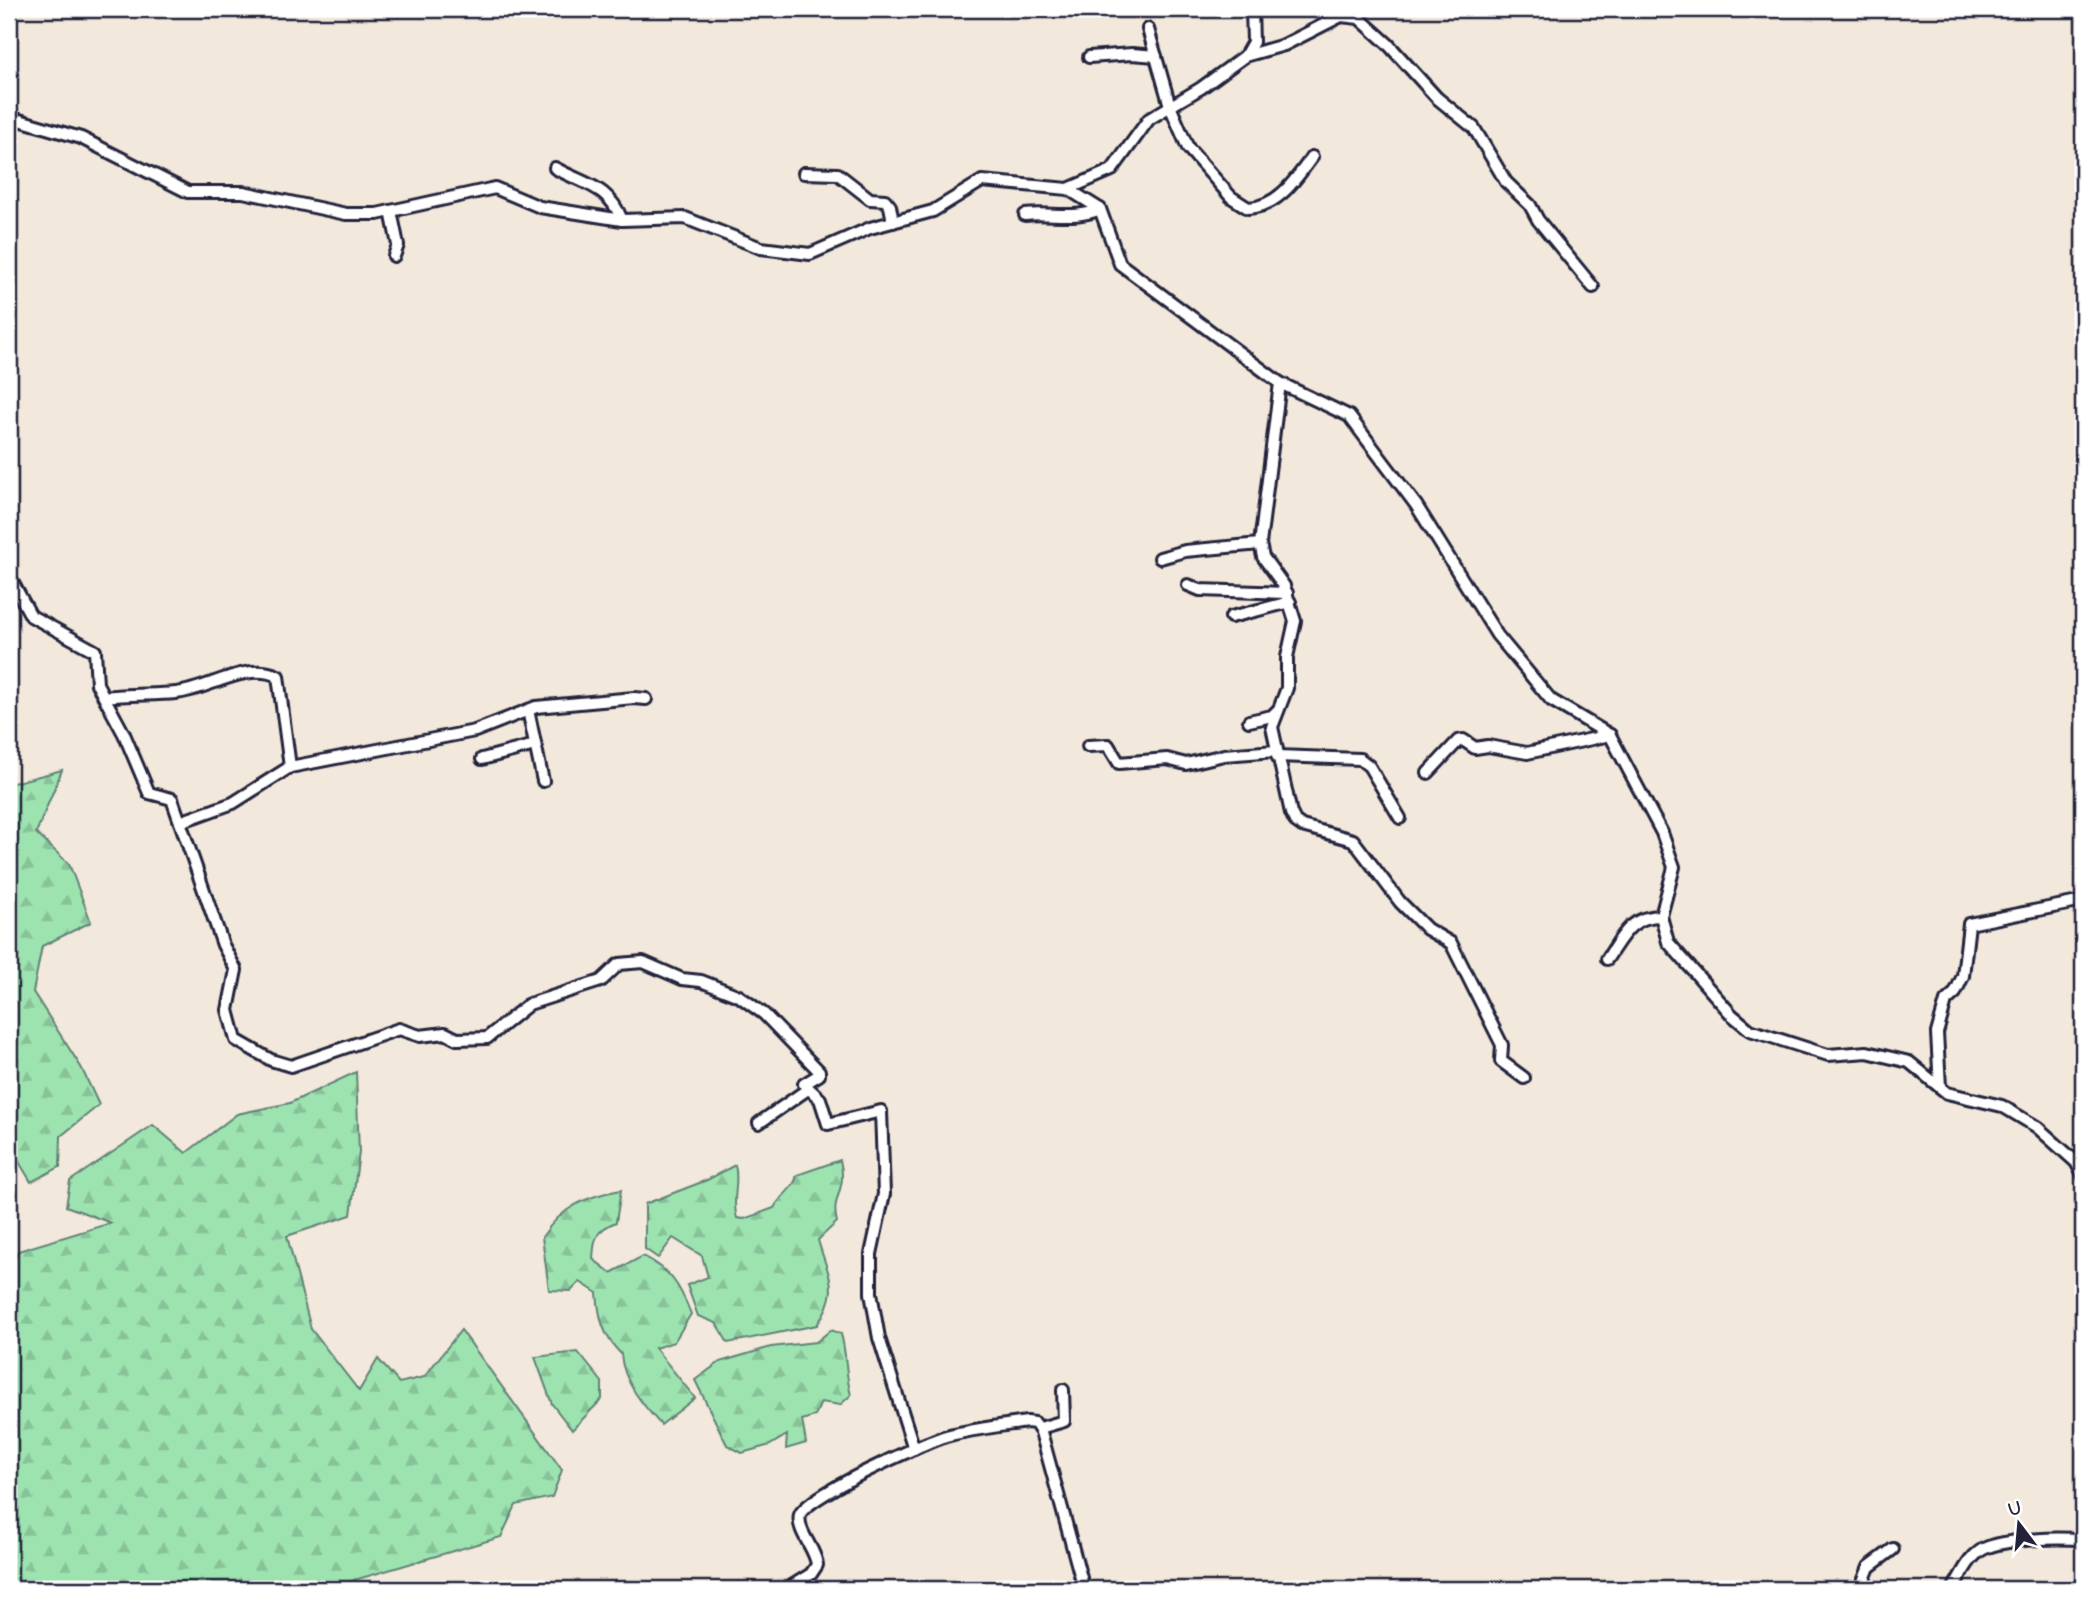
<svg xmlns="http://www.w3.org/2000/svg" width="2092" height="1598" font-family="'Comic Neue',sans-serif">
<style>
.forest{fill:url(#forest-firs);stroke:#608276;stroke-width:2}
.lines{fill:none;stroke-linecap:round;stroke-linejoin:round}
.street-casing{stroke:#22223b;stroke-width:16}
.street{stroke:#fff;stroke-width:10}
</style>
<defs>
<pattern id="forest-firs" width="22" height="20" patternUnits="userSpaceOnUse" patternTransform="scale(1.75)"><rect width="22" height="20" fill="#9de3b0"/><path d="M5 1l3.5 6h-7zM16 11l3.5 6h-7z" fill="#87c298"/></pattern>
</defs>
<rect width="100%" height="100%" fill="#f2e8db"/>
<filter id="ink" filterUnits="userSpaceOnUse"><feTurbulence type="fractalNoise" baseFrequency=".0143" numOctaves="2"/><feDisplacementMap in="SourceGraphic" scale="14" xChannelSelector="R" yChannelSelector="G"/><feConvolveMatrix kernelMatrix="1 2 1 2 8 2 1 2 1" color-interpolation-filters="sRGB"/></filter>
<g filter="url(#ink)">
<!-- forest -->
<g class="forest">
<polygon points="62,770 36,833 69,864 91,922 42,946 33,992 81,1067 99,1105 61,1136 60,1167 31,1182 9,1145 9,784"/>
<polygon points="356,1072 359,1152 351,1215 287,1236 311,1329 359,1391 378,1359 399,1383 424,1377 461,1330 562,1470 552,1497 516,1505 501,1537 324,1589 9,1589 9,1271 18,1251 111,1223 66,1206 70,1181 153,1125 186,1153 237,1114 290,1103"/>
<path d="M840,1160C848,1192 830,1196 837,1222L818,1240C829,1279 841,1289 817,1325L728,1343L716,1323L698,1316L687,1285L708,1277L702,1256L673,1238L658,1258L645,1249V1204L707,1180L735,1165C740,1183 731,1199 737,1218L744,1219L774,1208C780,1196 795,1188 797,1175Z"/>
<path d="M621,1190L616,1222C596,1230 594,1238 593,1259L611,1273L643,1256C671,1270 680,1286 691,1314L674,1342L655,1348L695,1398L661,1425C643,1405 623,1382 621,1354C603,1336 599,1318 597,1293L580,1282L571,1291L549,1290L542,1237C562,1207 586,1196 621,1190Z"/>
<path d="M831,1330L841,1334C847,1355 845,1374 851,1395L840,1405L821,1402L815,1416L802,1420L806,1443L786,1449L787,1435L770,1445L742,1453L727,1445L695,1380L720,1362L771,1347L816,1342Z"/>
<polygon points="578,1352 602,1382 602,1399 572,1430 552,1404 535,1357"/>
</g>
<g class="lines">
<!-- street casing -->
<g class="street-casing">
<g id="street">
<path d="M1148,29L1170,106L1188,148L1231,197L1248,208C1278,207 1296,179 1312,157"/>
<polyline points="1245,56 1284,45 1341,16 1359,18 1388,44 1437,98 1474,128 1506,182 1530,205 1538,220 1593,287"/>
<polyline points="1089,57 1132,54 1156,56"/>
<polyline points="9,117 81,138 188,192 243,192 346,214 377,214 495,188 540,207 622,220 685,218 761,248 810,254 870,228 933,211 982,181 1068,189 1100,209 1120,264 1280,383 1349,416 1416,505 1497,635 1551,700 1610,735 1662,833 1674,867 1661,916 1668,942 1732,1015 1750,1030 1828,1055 1867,1052 1909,1062 1947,1093 2002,1106 2037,1127 2076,1162 2083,1175"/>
<path d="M555,168C585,185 608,185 622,220"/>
<polyline points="804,173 838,174 870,199 885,200 890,206 893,222"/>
<polyline points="1068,189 1112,170 1149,119 1201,88 1245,56 1253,42 1252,9"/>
<polyline points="391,211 398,245 394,256"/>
<path d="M1025,215C1050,212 1076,220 1100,209"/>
<polyline points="1280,383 1260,544 1263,557 1284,586 1295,621 1287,657 1287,688 1272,727 1291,813 1295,821 1302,826 1353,840 1400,902 1427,929 1451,943 1502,1045 1501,1061 1524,1078"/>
<polyline points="1160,558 1185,551 1260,544"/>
<polyline points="9,576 31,616 95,651 97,684 124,734 149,793 172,799 223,945 236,970 228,1010 236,1040 271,1060 291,1066 399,1029 420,1036 445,1033 457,1039 487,1038 529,1004 601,981 619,964 643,962 682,979 701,981 739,996 764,1014 819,1071 819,1075 804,1084 820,1099 828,1124 881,1111 884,1194 871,1254 871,1293 879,1338 914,1449"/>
<polyline points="1188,585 1200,590 1287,593"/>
<polyline points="1231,617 1290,602"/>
<path d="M104,697C128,694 152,695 176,693C208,690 246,661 278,676L290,767L233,803L180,822"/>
<polyline points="528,710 543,781"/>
<polyline points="1249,721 1272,716 1277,711"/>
<polyline points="1088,746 1108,745 1119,763 1167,759 1186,764 1224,755 1276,751"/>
<polyline points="1277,756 1360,759 1369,766 1400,818"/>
<polyline points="482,759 535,745"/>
<polyline points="290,767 475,731 536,707 634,698 646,699"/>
<polyline points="1428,773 1458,741 1463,740 1475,748 1488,746 1527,753 1610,735"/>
<path d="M1607,959C1622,937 1630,916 1661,916"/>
<polyline points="1940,1087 1937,1033 1946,1001 1955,993 1963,976 1969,924 2083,901"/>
<polyline points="759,1123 808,1089"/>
<polyline points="1040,1428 1064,1421 1063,1390"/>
<path d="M787,1589L811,1574L817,1565C816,1549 796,1531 800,1515C804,1497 925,1442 946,1436C972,1429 1000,1426 1027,1422L1035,1423L1041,1432L1084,1589"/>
<polyline points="1860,1589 1869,1567 1893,1549"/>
<path d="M1953,1589C1962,1574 1970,1553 1988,1547C2010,1539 2060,1537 2083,1540"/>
</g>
</g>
<!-- street -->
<use href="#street" class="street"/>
</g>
</g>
<!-- margin -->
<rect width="2092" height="1598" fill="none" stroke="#fff" stroke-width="35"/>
<rect x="18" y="18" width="2057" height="1563" fill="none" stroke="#22223b" stroke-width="2.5" filter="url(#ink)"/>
<!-- north arrow -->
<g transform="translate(2019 1524) rotate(344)" stroke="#ffffff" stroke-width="5" paint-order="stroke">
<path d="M0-5L12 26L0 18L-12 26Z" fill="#22223b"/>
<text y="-10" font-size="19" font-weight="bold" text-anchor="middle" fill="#22223b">U</text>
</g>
</svg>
